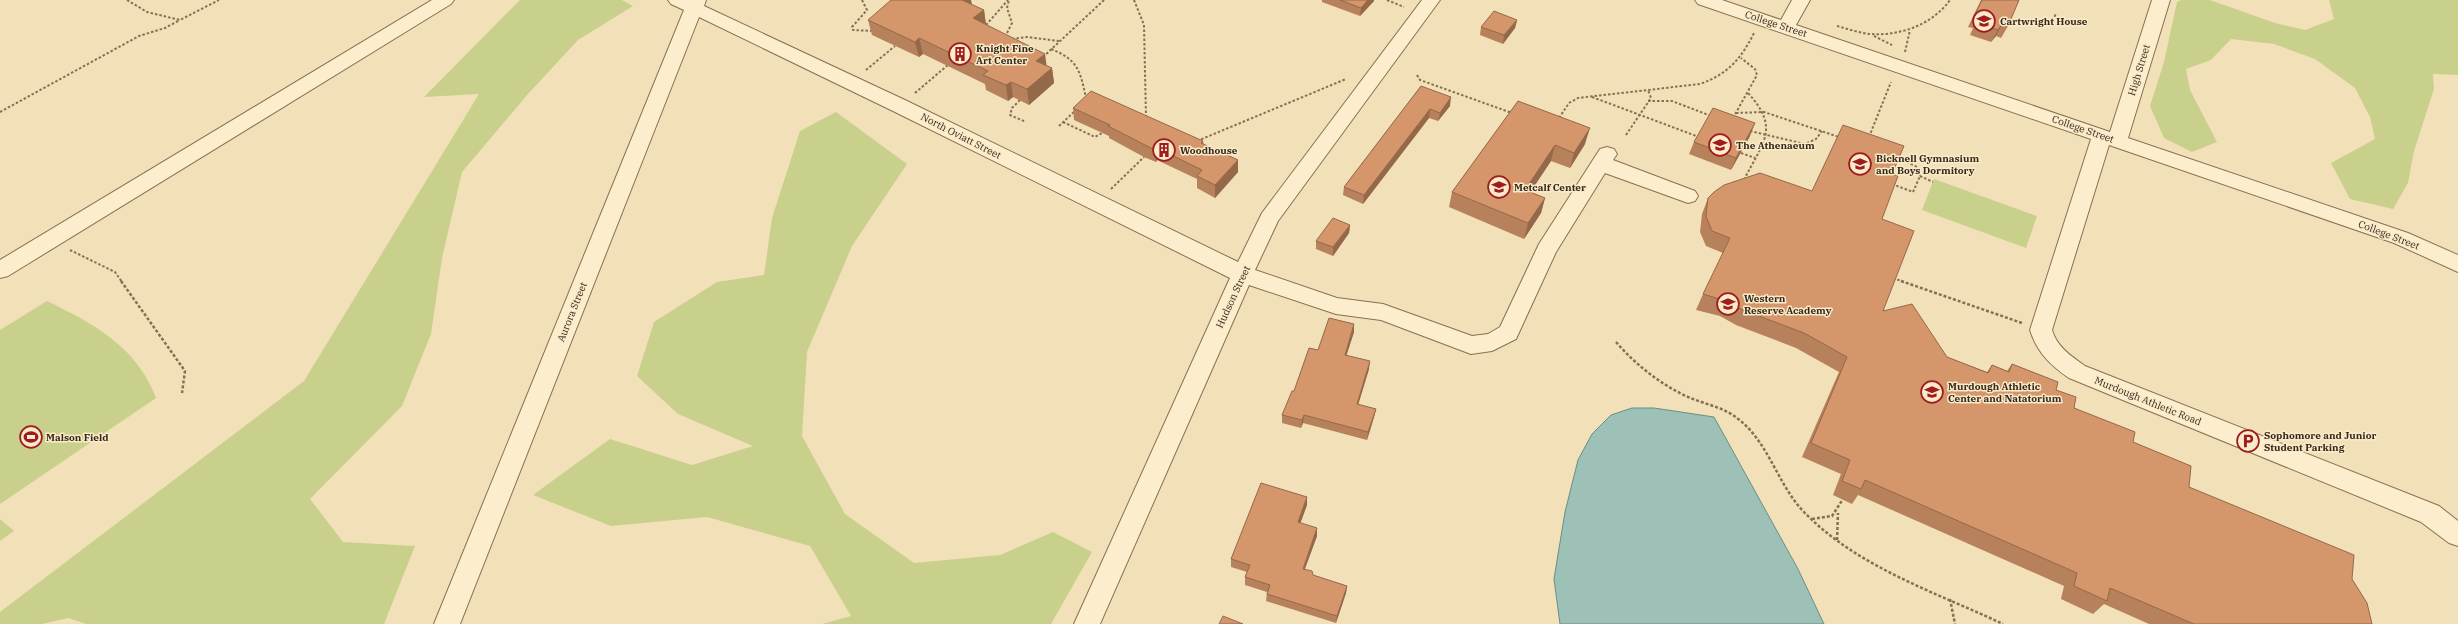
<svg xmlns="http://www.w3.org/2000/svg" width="2458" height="624" font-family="'IBM Plex Serif',serif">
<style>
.green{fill:#c9d08c}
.water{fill:#9ec1b7;stroke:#658f85}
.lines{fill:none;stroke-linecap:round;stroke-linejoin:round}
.minor-casing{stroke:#896f52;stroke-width:2}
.path-far1{stroke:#896f52;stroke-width:2;stroke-dasharray:2.5 2;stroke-linecap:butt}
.path{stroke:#896f52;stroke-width:2.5;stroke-dasharray:3 2;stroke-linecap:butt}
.minor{fill:#fceecc;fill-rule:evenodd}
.wall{fill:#b6815b}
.shaded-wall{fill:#94694a}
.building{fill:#d4966a;stroke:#94694a}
.labels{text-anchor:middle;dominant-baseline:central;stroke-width:3;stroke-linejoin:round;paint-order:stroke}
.poi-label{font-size:10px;font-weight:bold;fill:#372719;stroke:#f9ebc9;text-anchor:start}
.street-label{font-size:10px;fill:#372719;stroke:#f9ebc9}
</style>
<rect width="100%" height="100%" fill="#f2e0b9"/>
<!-- green -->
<g class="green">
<polygon points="520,0 622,0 633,6 578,40 528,94 462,172 442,258 431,334 402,406 310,499 343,542 415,546 384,624 86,624 68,618 42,624 0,624 0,612 304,381 479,94 424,97"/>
<polygon points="2181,0 2210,0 2275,23 2305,30 2334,19 2329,0 2458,0 2458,75 2433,74 2434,89 2414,151 2408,183 2393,209 2350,199 2331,163 2375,139 2370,117 2355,88 2315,59 2274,44 2231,39 2211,60 2186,69 2190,90 2217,142 2192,152 2164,138 2150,106 2164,62 2177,2"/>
<polygon points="836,112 907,164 852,246 807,352 802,436 845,514 914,563 1000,555 1053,532 1092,552 1051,624 822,624 851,616 810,546 707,517 611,526 533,495 610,439 692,465 753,446 678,414 637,376 654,322 717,282 764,275 772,218 800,131"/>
<polygon points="1934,179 2037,216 2026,248 1922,210"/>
<path d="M47,301C94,324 136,346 156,398L0,504V330Z"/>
<polygon points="0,519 14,531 0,541"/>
</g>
<!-- water -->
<polygon class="water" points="1632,408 1654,408 1714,417 1798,569 1824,624 1560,624 1554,579 1565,512 1578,460 1592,434 1611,415"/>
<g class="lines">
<!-- minor casing -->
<g class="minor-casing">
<g id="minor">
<polygon points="432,0 454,0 451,4 8,276 0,278 0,260"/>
<polygon points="668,0 706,0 704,6 907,101 1238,262 1262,213 1422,0 1440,0 1278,221 1255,270 1337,298 1383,304 1472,336 1488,334 1500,327 1539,244 1600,149 1607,147 1614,149 1617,154 1613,160 1695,191 1698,196 1695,201 1688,203 1605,173 1556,252 1516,339 1492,351 1471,354 1381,320 1336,314 1249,285 1100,624 1074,624 1230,278 893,111 699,17 460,624 434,624 684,10 671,4"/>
<path d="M1695,0H1722L1781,20L1792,0H1810L1796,25L2110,132L2152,0H2170L2128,138L2408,233L2458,255V272L2394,243L2109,145L2052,330C2057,347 2071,356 2085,366L2439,506L2458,521V546L2449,543L2421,522L2069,378C2050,365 2037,352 2030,330L2091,139L1698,4Z"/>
</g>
</g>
<!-- path-far1 -->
<g class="path-far1">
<polyline points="127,0 147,12 180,20 219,0"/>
<polyline points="862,0 867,10 852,27 853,30 873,31"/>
<polyline points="1134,0 1144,25 1146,118"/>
<polyline points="1387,0 1404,7"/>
<polyline points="2053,21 2056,13"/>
<polyline points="986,25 1008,0"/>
<path d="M1837,26C1848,29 1860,33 1870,34C1900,36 1932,25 1950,0"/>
<polyline points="1874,36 1892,45"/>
<polyline points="1005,37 1012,23 1007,8 1009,0"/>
<polyline points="1012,39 1027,37 1059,41"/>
<path d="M1051,49C1078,60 1080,70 1086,98"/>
<polyline points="1905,52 1910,30"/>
<polyline points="1043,57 1104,0"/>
<polyline points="866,70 895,46"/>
<polyline points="1417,75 1420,80 1512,113"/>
<polyline points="915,93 949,64"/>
<polyline points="1592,97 1699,137"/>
<polyline points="1020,100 1012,108 1010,115 1026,122"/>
<polyline points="1648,101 1672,101 1711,116"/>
<polyline points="0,112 139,36 165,28 180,20"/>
<polyline points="1736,113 1764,112 1839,137"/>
<path d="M1559,118L1569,103L1578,98L1700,84C1728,74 1741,59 1754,33"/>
<polyline points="1733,118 1757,75 1755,69 1741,58"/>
<polyline points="1063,122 1095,137 1104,132"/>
<polyline points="1059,126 1076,110"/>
<polyline points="1750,131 1805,144 1816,139 1822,131"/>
<polyline points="1626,135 1651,98 1648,90"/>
<polyline points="1869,137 1891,82"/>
<polyline points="1197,141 1346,79"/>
<polyline points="1741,153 1755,158"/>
<polyline points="1920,176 1933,182"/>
<path d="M1744,180C1762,143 1781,129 1748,93"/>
<polyline points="1892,184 1913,192 1920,176 1917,167 1897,157"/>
<polyline points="1111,189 1144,157"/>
<polyline points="70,250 115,272 122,282"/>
<polyline points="1893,278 1904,282"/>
</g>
<!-- path -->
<g class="path">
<polyline points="121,281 185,371 182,393"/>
<polyline points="1901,281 2022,323"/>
<path d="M1616,342C1636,365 1660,384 1688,397C1704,404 1723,407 1737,418C1769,442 1777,484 1804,512C1857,567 1935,592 2003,624"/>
<polyline points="1812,519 1832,516 1843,499"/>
<polyline points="1837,540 1838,513"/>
<polyline points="1950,599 1955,624"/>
</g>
<!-- minor -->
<use href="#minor" class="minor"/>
</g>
<!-- wall -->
<g class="wall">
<polygon points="1322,0 1374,0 1374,1 1360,16 1322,2"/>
<polygon points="1981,0 2019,0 2008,26 2001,38 1996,36 1991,42 1970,35 1973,28 1968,27"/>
<polygon points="972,5 984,10 986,25 1047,66 1052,68 1054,83 1029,105 1013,97 1008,101 986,90 985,84 923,54 919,57 872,35 868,20"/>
<polygon points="1517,20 1515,28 1503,44 1480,35 1481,27"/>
<polygon points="1421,86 1450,106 1438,121 1429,118 1363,204 1343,195 1344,187"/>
<polygon points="1518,101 1585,144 1570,168 1551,161 1530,192 1545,198 1541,213 1524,239 1449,207 1452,192"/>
<polygon points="1073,108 1203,141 1204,145 1238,160 1238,172 1215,198 1197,188 1197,179 1157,160 1156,162 1144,157 1109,138 1109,136 1074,120"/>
<polygon points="1750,136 1731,170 1689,154 1694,142"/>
<polygon points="1892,174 1882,219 1883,311 1947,357 1987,372 1992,365 2007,371 2012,364 2056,390 2074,408 2133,442 2189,487 2352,579 2372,624 2149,624 2104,604 2093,614 2061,599 2064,586 1858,495 1852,504 1833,495 1841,474 1802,457 1839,372 1796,348 1736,325 1720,316 1696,310 1703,294 1723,253 1706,246 1700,232 1702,214 1708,198 1812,191"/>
<polygon points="1350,225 1349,233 1333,256 1316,249 1316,241"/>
<polygon points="1354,324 1354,332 1346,356 1369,369 1358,404 1376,409 1374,417 1367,440 1303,423 1301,428 1282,423 1282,415 1294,391 1318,350"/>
<polygon points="1307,497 1307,505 1300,523 1317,536 1305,569 1313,575 1347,586 1346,593 1336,623 1266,601 1267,592 1245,585 1245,577 1247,572 1231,567 1231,559"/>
</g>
<!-- shaded-wall -->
<g class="shaded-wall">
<polygon points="962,0 971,0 973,9"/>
<polygon points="1368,0 1374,0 1374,1 1360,16 1361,8"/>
<polygon points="984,10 986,25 973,18"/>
<polygon points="1517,20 1515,28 1503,44 1504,35"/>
<polygon points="2002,24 1996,36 1991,42 1998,30"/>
<polygon points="919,38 923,54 919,57 915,42"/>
<polygon points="1045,54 1047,69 1036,61"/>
<polygon points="1052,68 1054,83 1029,105 1027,89"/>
<polygon points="1011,82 1013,97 1008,101 1006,85"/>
<polygon points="1451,97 1450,106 1438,121 1440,113"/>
<polygon points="1430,109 1429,118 1363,204 1364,195"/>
<polygon points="1755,123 1750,136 1731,170 1736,158"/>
<polygon points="1590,128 1585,144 1570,168 1574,153"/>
<polygon points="1555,145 1551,161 1522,205 1525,190"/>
<polygon points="1157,148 1157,160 1156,162 1155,150"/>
<polygon points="1238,160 1238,172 1215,198 1215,185"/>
<polygon points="1545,198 1541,213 1524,239 1528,223"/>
<polygon points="1350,225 1349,233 1333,256 1333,247"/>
<polygon points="1354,324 1354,332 1344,363 1345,355"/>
<polygon points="1370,361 1369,369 1356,412 1357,404"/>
<polygon points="1376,409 1374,417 1367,440 1368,432"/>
<polygon points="1304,415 1303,423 1301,428 1302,420"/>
<polygon points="1307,497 1307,505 1298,530 1298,522"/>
<polygon points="1317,528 1317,536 1302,576 1303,569"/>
<polygon points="1347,586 1346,593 1336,623 1337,616"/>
</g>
<!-- building -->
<g class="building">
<polygon points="891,0 962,0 984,10 973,18 1045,54 1036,61 1052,68 1027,89 1011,82 1006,85 983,75 988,71 919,38 915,42 868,20"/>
<polygon points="1340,0 1368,0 1361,8"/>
<polygon points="1982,0 2019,0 2008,26 2002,24 1998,30 1976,23 1979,16 1975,14"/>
<polygon points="1494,11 1517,20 1504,35 1481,27"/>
<polygon points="1421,86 1451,97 1440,113 1430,109 1364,195 1344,187"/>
<polygon points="1091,91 1203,141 1201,143 1238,160 1215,185 1197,176 1202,170 1157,148 1155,150 1143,144 1108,126 1110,125 1073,108"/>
<polygon points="1518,101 1590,128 1574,153 1555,145 1525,190 1545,198 1528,223 1452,192"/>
<polygon points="1713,108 1755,123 1736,158 1694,142"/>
<polygon points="1843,125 1904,146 1892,174 1898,176 1882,219 1914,231 1883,311 1912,304 1947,357 1988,373 1992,365 2009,372 2012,364 2058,382 2056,390 2076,397 2074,408 2135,432 2133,442 2191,466 2189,487 2354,555 2352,579 2367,603 2372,624 2194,624 2110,588 2107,601 2074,586 2077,573 1865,480 1861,489 1842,481 1850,460 1811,443 1847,357 1804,333 1743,310 1726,301 1703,294 1730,238 1712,231 1706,216 1708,198 1714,192 1724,185 1760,173 1812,191"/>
<polygon points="1333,218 1350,225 1333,247 1316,241"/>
<polygon points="1329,318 1354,324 1345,355 1370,361 1357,404 1376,409 1368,432 1304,415 1302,420 1282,415 1292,391 1294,391 1309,348 1318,350"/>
<polygon points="1261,483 1307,497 1298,522 1317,528 1303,569 1312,571 1313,575 1347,586 1337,616 1267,594 1270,585 1245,577 1250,565 1231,559"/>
<polygon points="1223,616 1243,624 1219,624"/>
</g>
<!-- icons -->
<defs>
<g id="school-ring" transform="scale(1.15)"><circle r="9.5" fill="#f9ebc9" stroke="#9e1c1e" stroke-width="1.5"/><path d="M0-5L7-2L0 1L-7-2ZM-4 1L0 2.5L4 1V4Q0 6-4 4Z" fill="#9e1c1e"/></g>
<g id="building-ring" transform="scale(1.15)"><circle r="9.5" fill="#f9ebc9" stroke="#9e1c1e" stroke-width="1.5"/><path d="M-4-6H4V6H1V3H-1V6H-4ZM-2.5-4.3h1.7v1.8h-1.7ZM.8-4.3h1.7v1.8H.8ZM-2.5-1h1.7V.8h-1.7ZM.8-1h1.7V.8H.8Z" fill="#9e1c1e"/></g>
<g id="university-ring" transform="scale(1.15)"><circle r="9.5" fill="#f9ebc9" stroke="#9e1c1e" stroke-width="1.5"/><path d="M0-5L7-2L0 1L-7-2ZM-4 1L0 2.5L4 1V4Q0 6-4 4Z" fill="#9e1c1e"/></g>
<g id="stadium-ring" transform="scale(1.15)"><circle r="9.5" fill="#f9ebc9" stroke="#9e1c1e" stroke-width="1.5"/><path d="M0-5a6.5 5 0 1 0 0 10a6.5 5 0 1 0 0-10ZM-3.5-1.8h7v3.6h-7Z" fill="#9e1c1e"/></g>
<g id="parking-ring" transform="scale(1.15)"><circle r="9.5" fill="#f9ebc9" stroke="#9e1c1e" stroke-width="1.5"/><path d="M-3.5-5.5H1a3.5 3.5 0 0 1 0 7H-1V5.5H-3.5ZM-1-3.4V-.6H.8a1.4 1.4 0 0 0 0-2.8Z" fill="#9e1c1e"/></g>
</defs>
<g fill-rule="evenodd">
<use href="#school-ring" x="1984" y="21"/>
<use href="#building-ring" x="960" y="54"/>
<use href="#school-ring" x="1720" y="145"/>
<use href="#building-ring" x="1164" y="150"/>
<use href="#school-ring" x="1860" y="164"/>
<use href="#school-ring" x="1499" y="187"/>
<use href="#university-ring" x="1728" y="304"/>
<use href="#school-ring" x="1932" y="392"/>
<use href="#stadium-ring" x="31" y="437"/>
<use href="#parking-ring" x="2248" y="441"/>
</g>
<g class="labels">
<!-- poi labels -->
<g class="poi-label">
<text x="2000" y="21">Cartwright House</text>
<text x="976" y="48">Knight Fine<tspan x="976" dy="12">Art Center</tspan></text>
<text x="1736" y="145">The Athenaeum</text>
<text x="1180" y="150">Woodhouse</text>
<text x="1876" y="158">Bicknell Gymnasium<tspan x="1876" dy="12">and Boys Dormitory</tspan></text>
<text x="1514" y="187">Metcalf Center</text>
<text x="1744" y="298">Western<tspan x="1744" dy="12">Reserve Academy</tspan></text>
<text x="1948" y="386">Murdough Athletic<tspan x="1948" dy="12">Center and Natatorium</tspan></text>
<text x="2264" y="435">Sophomore and Junior<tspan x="2264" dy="12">Student Parking</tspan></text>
<text x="46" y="437">Malson Field</text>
</g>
<!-- street labels -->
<g class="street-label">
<text transform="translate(1776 24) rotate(18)">College Street</text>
<text transform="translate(2139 70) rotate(-73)">High Street</text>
<text transform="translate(2083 129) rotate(19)">College Street</text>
<text transform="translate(961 136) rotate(27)">North Oviatt Street</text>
<text transform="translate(2389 235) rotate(21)">College Street</text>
<text transform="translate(1233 297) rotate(-65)">Hudson Street</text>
<text transform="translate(572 312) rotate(-68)">Aurora Street</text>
<text transform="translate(2148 401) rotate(22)">Murdough Athletic Road</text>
</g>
</g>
</svg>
